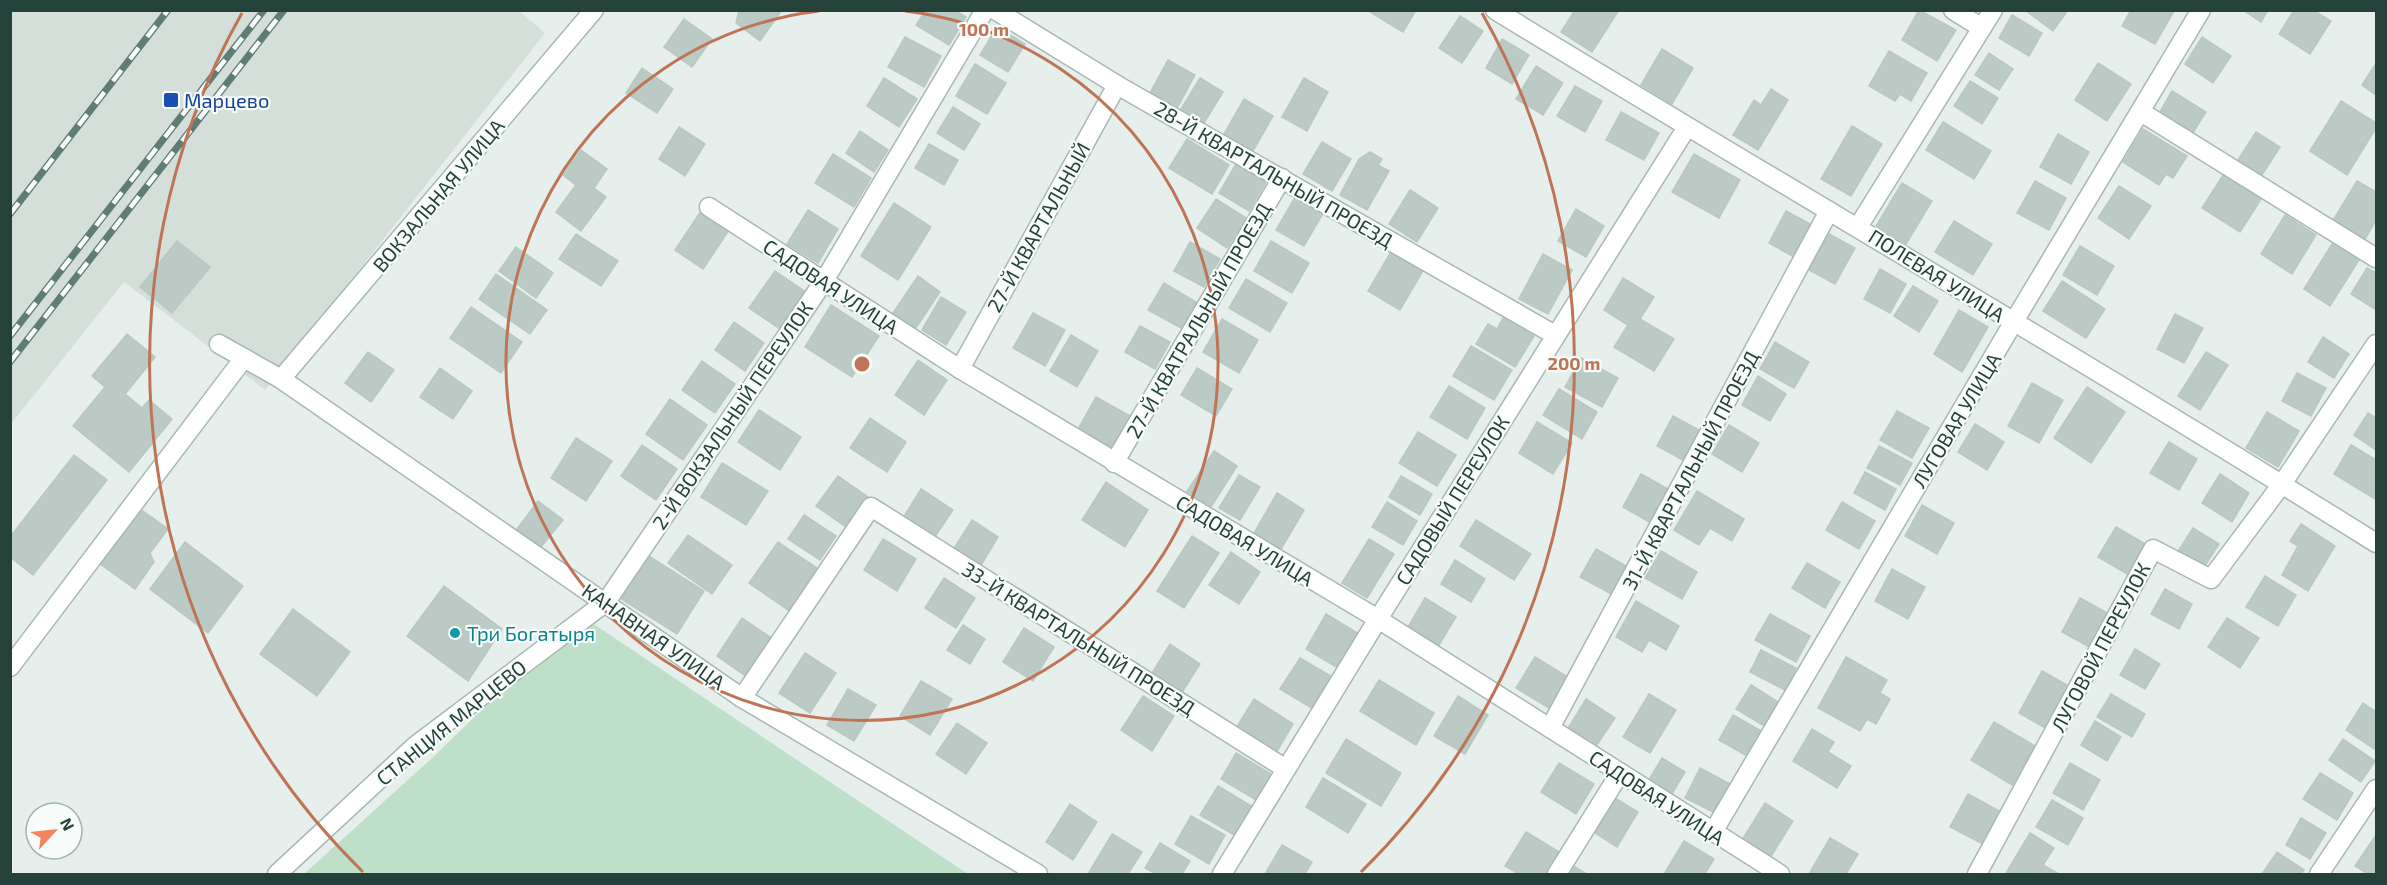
<svg xmlns="http://www.w3.org/2000/svg" width="2387" height="885" font-family="'Exo 2',sans-serif">
<style>
.built{fill:#d4dfda}
.green{fill:#bfe0c8}
.building{fill:#bbcac4;stroke:#b8c9c2;stroke-width:1.5}
.lines{fill:none;stroke-linecap:round;stroke-linejoin:round}
.street-casing{stroke:#a8b8b2;stroke-width:21}
.street{stroke:#fff;stroke-width:18}
.rail-casing{stroke:#5f7d75;stroke-width:7}
.rail{stroke:#f7fbf9;stroke-width:4.5;stroke-dasharray:14;stroke-linecap:butt}
.ring{fill:none;stroke:#c07456;stroke-width:3}
.transit-dot{fill:#1a4fb4;stroke:#f7fbf9;stroke-width:2}
.culture-dot{fill:#0f9aa8;stroke:#f7fbf9;stroke-width:2}
.labels{text-anchor:middle;dominant-baseline:central;stroke-width:4.5;stroke-linejoin:round;paint-order:stroke}
.transit-label{font-size:20px;fill:#164399;stroke:#f7fbf9;text-anchor:start}
.street-label{font-size:20px;fill:#24423a;stroke:#f7fbf9}
.culture-label{font-size:20px;fill:#0d838f;stroke:#f7fbf9;text-anchor:start}
.centre{fill:#c07456;stroke:#f7fbf9;stroke-width:3}
.ring-label{font-size:18px;text-anchor:middle;font-weight:bold;fill:#c07456;stroke:#f7fbf9;stroke-width:4.5;stroke-linejoin:round;paint-order:stroke}
</style>
<rect width="100%" height="100%" fill="#e6efeb"/>
<!-- built -->
<polygon class="built" points="518,10 545,33 265,390 124,282 11,424 11,11"/>
<!-- green -->
<polygon class="green" points="580,615 968,874 304,874 431,759"/>
<!-- building -->
<g class="building">
<polygon points="739,10 782,10 760,41 736,23"/>
<polygon points="926,10 955,10 966,17 949,45 916,25"/>
<polygon points="1371,10 1416,10 1403,32 1370,12"/>
<polygon points="1575,10 1619,10 1592,52 1561,32"/>
<polygon points="1919,10 1956,30 1937,61 1902,40"/>
<polygon points="2025,10 2068,10 2053,31"/>
<polygon points="2131,10 2173,10 2174,11 2155,44 2122,26"/>
<polygon points="2243,10 2268,10 2261,22"/>
<polygon points="2294,10 2313,10 2331,21 2310,54 2279,34"/>
<polygon points="2012,15 2042,33 2029,56 1999,38"/>
<polygon points="1460,16 1483,31 1462,63 1439,48"/>
<polygon points="684,19 712,39 692,67 664,47"/>
<polygon points="997,27 1025,44 1008,72 980,55"/>
<polygon points="905,37 941,56 924,87 888,67"/>
<polygon points="2202,37 2231,56 2213,83 2185,64"/>
<polygon points="1502,39 1529,55 1512,84 1486,68"/>
<polygon points="1662,49 1693,68 1672,104 1641,85"/>
<polygon points="1889,51 1927,73 1911,101 1900,94 1895,101 1869,86"/>
<polygon points="1989,53 2013,69 1999,90 1975,75"/>
<polygon points="1168,60 1195,75 1176,110 1149,95"/>
<polygon points="2098,63 2131,84 2107,121 2075,100"/>
<polygon points="2376,63 2376,95 2362,85"/>
<polygon points="975,64 1006,83 987,114 956,96"/>
<polygon points="1536,66 1563,83 1543,115 1516,99"/>
<polygon points="642,68 673,89 657,113 626,93"/>
<polygon points="884,78 917,99 899,127 867,106"/>
<polygon points="1200,78 1223,92 1204,123 1181,109"/>
<polygon points="1304,78 1328,92 1307,131 1282,117"/>
<polygon points="1970,81 1998,98 1982,124 1954,106"/>
<polygon points="1575,86 1602,101 1585,132 1557,116"/>
<polygon points="1771,89 1788,100 1758,150 1733,135 1754,100 1761,105"/>
<polygon points="2172,91 2206,112 2191,136 2158,115"/>
<polygon points="1244,99 1273,116 1253,151 1224,134"/>
<polygon points="2341,101 2376,123 2376,128 2347,175 2310,151"/>
<polygon points="953,107 980,124 964,150 937,133"/>
<polygon points="1621,112 1659,133 1644,160 1606,140"/>
<polygon points="1943,122 1991,151 1974,179 1926,150"/>
<polygon points="1852,126 1882,144 1851,196 1821,179"/>
<polygon points="679,127 705,144 685,176 659,159"/>
<polygon points="2143,129 2187,156 2173,178 2166,174 2159,185 2123,162"/>
<polygon points="860,131 888,150 874,172 846,153"/>
<polygon points="2256,132 2280,147 2260,178 2236,163"/>
<polygon points="2058,134 2089,152 2071,184 2040,167"/>
<polygon points="1187,139 1229,165 1212,194 1169,168"/>
<polygon points="1322,142 1351,159 1332,191 1303,174"/>
<polygon points="929,144 958,160 944,185 915,168"/>
<polygon points="581,150 607,169 594,188 606,197 581,231 556,212 576,185 563,175"/>
<polygon points="1370,152 1382,159 1378,165 1389,171 1367,210 1340,195 1359,159"/>
<polygon points="833,154 871,178 854,207 815,183"/>
<polygon points="1694,154 1740,180 1719,218 1672,192"/>
<polygon points="1236,164 1266,182 1249,211 1219,193"/>
<polygon points="2225,172 2263,196 2240,232 2202,208"/>
<polygon points="2035,181 2066,198 2049,230 2017,213"/>
<polygon points="2357,181 2376,192 2376,220 2364,241 2332,222"/>
<polygon points="1902,183 1932,201 1906,244 1876,226"/>
<polygon points="2119,186 2151,206 2129,239 2098,218"/>
<polygon points="1410,190 1438,208 1417,242 1389,224"/>
<polygon points="1297,194 1325,210 1304,246 1276,230"/>
<polygon points="1216,199 1246,218 1227,248 1197,228"/>
<polygon points="894,203 931,227 898,280 861,256"/>
<polygon points="1576,209 1604,226 1586,257 1558,241"/>
<polygon points="808,210 838,229 818,263 787,244"/>
<polygon points="701,211 729,230 703,269 675,250"/>
<polygon points="1786,211 1812,225 1794,257 1769,243"/>
<polygon points="2285,215 2316,235 2292,274 2261,254"/>
<polygon points="1954,221 1992,244 1973,275 1935,252"/>
<polygon points="576,234 618,261 601,286 559,259"/>
<polygon points="1829,234 1855,248 1835,284 1809,270"/>
<polygon points="177,241 210,267 172,313 140,287"/>
<polygon points="1271,241 1309,263 1292,293 1254,271"/>
<polygon points="1190,242 1220,259 1204,287 1174,271"/>
<polygon points="2332,244 2359,260 2330,306 2304,289"/>
<polygon points="2080,246 2114,266 2097,295 2063,275"/>
<polygon points="516,247 553,273 536,298 499,271"/>
<polygon points="1392,250 1424,269 1400,310 1368,291"/>
<polygon points="1543,254 1572,270 1548,314 1519,299"/>
<polygon points="2367,268 2376,273 2376,310 2351,294"/>
<polygon points="1880,269 1906,284 1890,313 1864,299"/>
<polygon points="775,271 806,292 783,331 749,308"/>
<polygon points="496,274 547,310 530,334 479,299"/>
<polygon points="918,276 940,292 916,328 893,313"/>
<polygon points="1623,278 1654,297 1640,319 1674,339 1654,371 1614,347 1628,325 1604,310"/>
<polygon points="1246,279 1287,303 1270,332 1229,308"/>
<polygon points="2062,281 2105,309 2086,338 2043,311"/>
<polygon points="1164,283 1196,302 1181,328 1148,310"/>
<polygon points="1913,286 1938,301 1919,332 1894,316"/>
<polygon points="941,297 966,312 946,345 922,330"/>
<polygon points="831,305 879,336 852,377 805,347"/>
<polygon points="471,307 522,342 501,373 450,338"/>
<polygon points="1959,310 1988,327 1962,372 1934,354"/>
<polygon points="1033,313 1065,330 1045,366 1013,348"/>
<polygon points="2175,314 2203,328 2184,363 2157,349"/>
<polygon points="1503,318 1534,336 1515,367 1476,344 1488,324 1497,329"/>
<polygon points="1222,319 1258,340 1239,373 1203,352"/>
<polygon points="734,322 764,343 745,371 715,350"/>
<polygon points="1140,326 1170,342 1155,369 1125,352"/>
<polygon points="127,334 155,357 125,394 142,408 149,400 172,419 129,472 73,426 105,387 92,376"/>
<polygon points="1071,335 1098,351 1077,387 1050,371"/>
<polygon points="2323,337 2349,354 2334,378 2308,362"/>
<polygon points="1775,342 1809,362 1794,388 1760,369"/>
<polygon points="1471,346 1512,370 1494,400 1453,376"/>
<polygon points="368,352 394,370 371,402 345,383"/>
<polygon points="2206,352 2228,365 2200,410 2178,396"/>
<polygon points="1581,358 1618,378 1602,407 1565,387"/>
<polygon points="918,360 947,380 924,415 895,395"/>
<polygon points="702,361 735,384 715,413 682,390"/>
<polygon points="440,368 472,391 453,419 420,397"/>
<polygon points="1197,368 1232,389 1216,416 1181,395"/>
<polygon points="2297,373 2326,388 2311,416 2282,401"/>
<polygon points="1758,376 1786,394 1770,421 1742,405"/>
<polygon points="2032,383 2063,400 2039,443 2008,426"/>
<polygon points="1449,386 1485,408 1467,439 1430,417"/>
<polygon points="2087,387 2125,412 2091,463 2054,438"/>
<polygon points="1559,389 1597,412 1582,439 1543,415"/>
<polygon points="1096,397 1130,416 1109,452 1076,433"/>
<polygon points="670,399 707,425 683,460 646,434"/>
<polygon points="759,410 801,437 780,470 738,442"/>
<polygon points="1897,411 1929,428 1912,458 1880,440"/>
<polygon points="2267,412 2299,431 2278,467 2246,448"/>
<polygon points="2368,413 2376,418 2376,450 2354,435"/>
<polygon points="1673,416 1699,430 1683,460 1657,446"/>
<polygon points="870,418 906,442 887,472 850,448"/>
<polygon points="1537,422 1572,443 1553,474 1519,453"/>
<polygon points="1975,424 2004,442 1987,470 1958,452"/>
<polygon points="1729,425 1759,443 1742,472 1712,454"/>
<polygon points="1418,432 1456,455 1437,486 1399,463"/>
<polygon points="576,438 612,461 586,501 551,478"/>
<polygon points="2169,442 2197,459 2179,490 2150,473"/>
<polygon points="642,445 677,469 656,500 621,476"/>
<polygon points="2351,445 2376,460 2375,499 2334,474"/>
<polygon points="1879,446 1912,463 1900,485 1867,468"/>
<polygon points="1214,451 1237,466 1211,507 1187,491"/>
<polygon points="74,455 107,480 33,575 10,557 10,537"/>
<polygon points="722,463 768,491 746,525 701,497"/>
<polygon points="1865,472 1896,489 1885,510 1854,493"/>
<polygon points="1641,474 1670,490 1651,523 1623,507"/>
<polygon points="2220,474 2249,493 2232,522 2202,503"/>
<polygon points="1239,475 1260,487 1240,520 1219,508"/>
<polygon points="838,476 868,497 846,527 816,506"/>
<polygon points="1401,476 1432,494 1420,515 1389,497"/>
<polygon points="1106,482 1148,510 1125,547 1082,520"/>
<polygon points="921,489 953,510 934,538 903,518"/>
<polygon points="1697,491 1744,519 1732,541 1710,528 1699,545 1674,530"/>
<polygon points="1277,493 1304,510 1280,551 1253,535"/>
<polygon points="538,501 563,520 541,547 517,529"/>
<polygon points="1387,502 1417,521 1403,545 1372,527"/>
<polygon points="1842,502 1875,521 1859,549 1826,530"/>
<polygon points="1922,505 1954,523 1937,554 1905,536"/>
<polygon points="140,509 168,529 150,553 154,562 135,589 99,563"/>
<polygon points="804,515 836,536 820,560 788,539"/>
<polygon points="972,520 998,537 980,567 953,550"/>
<polygon points="1476,520 1531,554 1514,580 1460,546"/>
<polygon points="2301,524 2335,546 2308,591 2282,575 2298,546 2290,541"/>
<polygon points="2116,527 2147,545 2129,575 2098,557"/>
<polygon points="2193,528 2219,544 2203,569 2177,553"/>
<polygon points="688,535 732,565 712,594 668,563"/>
<polygon points="1192,536 1219,553 1184,608 1157,591"/>
<polygon points="883,539 916,559 897,591 864,570"/>
<polygon points="1369,539 1394,554 1367,598 1342,583"/>
<polygon points="185,542 243,586 208,633 150,589"/>
<polygon points="778,542 820,570 791,612 749,583"/>
<polygon points="1596,549 1628,567 1613,595 1580,577"/>
<polygon points="1661,551 1697,572 1682,599 1645,578"/>
<polygon points="1231,552 1260,572 1239,604 1209,585"/>
<polygon points="647,555 704,591 677,634 620,598"/>
<polygon points="1455,560 1485,579 1471,602 1441,584"/>
<polygon points="1807,563 1840,582 1825,608 1792,588"/>
<polygon points="1892,569 1925,587 1908,619 1875,601"/>
<polygon points="2265,576 2296,595 2278,626 2246,607"/>
<polygon points="944,578 975,598 956,628 925,608"/>
<polygon points="444,586 502,629 468,681 407,636"/>
<polygon points="2165,589 2192,604 2179,629 2151,614"/>
<polygon points="1425,598 1456,617 1439,645 1408,627"/>
<polygon points="2080,598 2111,615 2093,649 2062,632"/>
<polygon points="1636,601 1679,626 1666,650 1649,640 1642,652 1616,637"/>
<polygon points="293,609 350,652 317,696 260,654"/>
<polygon points="1326,614 1359,634 1338,668 1306,649"/>
<polygon points="1770,614 1810,636 1796,662 1755,640"/>
<polygon points="742,618 773,639 747,677 717,656"/>
<polygon points="2227,618 2259,638 2240,668 2208,647"/>
<polygon points="963,625 985,639 970,664 947,650"/>
<polygon points="1024,628 1054,647 1033,681 1003,662"/>
<polygon points="1170,644 1200,664 1181,694 1151,675"/>
<polygon points="2135,649 2160,664 2145,689 2120,675"/>
<polygon points="1761,650 1796,668 1785,690 1750,672"/>
<polygon points="805,653 836,673 810,713 779,693"/>
<polygon points="1535,657 1568,677 1549,708 1516,688"/>
<polygon points="1846,657 1887,680 1880,693 1890,699 1876,724 1867,719 1860,731 1818,708"/>
<polygon points="1300,658 1334,678 1315,710 1280,689"/>
<polygon points="2042,671 2069,686 2045,728 2019,713"/>
<polygon points="1379,680 1434,713 1416,745 1360,711"/>
<polygon points="921,681 952,699 930,735 900,716"/>
<polygon points="1751,685 1778,702 1764,726 1736,709"/>
<polygon points="848,689 876,705 854,741 827,725"/>
<polygon points="1649,694 1676,710 1650,753 1623,737"/>
<polygon points="2111,694 2145,714 2132,737 2097,717"/>
<polygon points="1143,696 1174,716 1152,751 1121,730"/>
<polygon points="1458,696 1488,715 1465,754 1434,736"/>
<polygon points="1254,699 1293,724 1276,753 1236,728"/>
<polygon points="1586,699 1615,718 1595,748 1567,730"/>
<polygon points="2363,703 2376,712 2376,750 2346,730"/>
<polygon points="1733,715 1763,732 1749,757 1719,740"/>
<polygon points="2095,721 2121,737 2107,761 2081,745"/>
<polygon points="1994,722 2035,746 2012,785 1971,760"/>
<polygon points="957,723 987,743 966,774 936,754"/>
<polygon points="1812,729 1834,742 1828,752 1851,766 1837,788 1793,761"/>
<polygon points="1346,739 1401,773 1381,806 1326,773"/>
<polygon points="2343,739 2375,761 2361,782 2329,760"/>
<polygon points="1236,753 1271,774 1256,800 1221,779"/>
<polygon points="1662,758 1685,772 1670,797 1647,783"/>
<polygon points="1559,763 1594,784 1576,814 1541,792"/>
<polygon points="2070,763 2100,780 2083,810 2053,793"/>
<polygon points="1700,768 1730,784 1715,813 1685,798"/>
<polygon points="2320,773 2353,793 2337,820 2303,799"/>
<polygon points="1323,778 1366,804 1348,833 1306,807"/>
<polygon points="1218,786 1253,807 1236,836 1200,815"/>
<polygon points="1968,794 2001,812 1983,844 1950,827"/>
<polygon points="1613,797 1638,812 1617,847 1592,831"/>
<polygon points="2052,800 2083,818 2068,845 2036,827"/>
<polygon points="1765,803 1793,821 1770,858 1742,840"/>
<polygon points="1070,804 1097,822 1073,860 1046,842"/>
<polygon points="1191,816 1225,835 1209,864 1175,844"/>
<polygon points="2301,818 2326,833 2310,859 2286,845"/>
<polygon points="1526,832 1561,853 1548,874 1519,874 1505,866"/>
<polygon points="2030,833 2054,848 2043,865 2059,874 2006,873"/>
<polygon points="1112,834 1142,852 1128,874 1088,874"/>
<polygon points="2376,835 2376,874 2368,874 2355,866"/>
<polygon points="1830,838 1858,854 1846,874 1809,874"/>
<polygon points="1684,841 1714,859 1705,874 1664,874"/>
<polygon points="1160,843 1190,861 1182,874 1156,874 1145,868"/>
<polygon points="1282,845 1312,862 1305,874 1265,874"/>
<polygon points="2277,852 2304,870 2301,874 2262,874"/>
<polygon points="1573,866 1587,874 1568,874"/>
</g>
<g class="lines">
<!-- street casing -->
<g class="street-casing">
<g id="street">
<polyline points="995,10 1117,85 1555,335"/>
<path d="M1495,10C1788,189 2086,361 2376,543"/>
<polyline points="1953,10 1982,28"/>
<polyline points="2141,112 2376,258"/>
<polyline points="709,207 960,369 1378,619 1780,874"/>
<polyline points="1858,227 1993,10"/>
<polyline points="219,344 281,379 742,698 1038,874"/>
<polyline points="960,369 1117,85"/>
<polyline points="281,379 594,10"/>
<polyline points="1114,463 1282,178"/>
<polyline points="10,667 244,358"/>
<polyline points="742,698 871,507 1286,769"/>
<polyline points="1550,728 1829,211"/>
<polyline points="1713,832 2013,323 2201,10"/>
<polyline points="277,874 415,746 606,602 824,281 985,10"/>
<polyline points="1222,874 1378,619 1687,127"/>
<polyline points="1557,874 1620,773"/>
<polyline points="1977,874 2153,549 2211,579 2282,484 2376,344"/>
<polyline points="2319,874 2376,789"/>
</g>
</g>
<!-- street -->
<use href="#street" class="street"/>
<!-- rail casing -->
<g class="rail-casing">
<g id="rail">
<polyline points="10,214 168,10"/>
<polyline points="10,336 264,10"/>
<polyline points="10,362 284,10"/>
</g>
</g>
<!-- rail -->
<use href="#rail" class="rail"/>
</g>
<!-- distance rings -->
<g class="ring">
<path d="M905 11A356 356 0 1 1 819 11"/>
<path d="M363 872A712 712 0 0 1 242 13M1482 13A712 712 0 0 1 1361 872"/>
</g>
<!-- markers -->
<rect class="transit-dot" x="163" y="92" width="16" height="16" rx="3"/>
<circle class="culture-dot" cx="455" cy="633" r="6"/>
<g class="labels">
<!-- transit labels -->
<g class="transit-label">
<text x="184" y="100">Марцево</text>
</g>
<!-- street labels -->
<g class="street-label">
<text transform="translate(1274 174) rotate(30)">28-Й КВАРТАЛЬНЫЙ ПРОЕЗД</text>
<text transform="translate(438 195) rotate(-50)">ВОКЗАЛЬНАЯ УЛИЦА</text>
<text transform="translate(1038 227) rotate(-61)">27-Й КВАРТАЛЬНЫЙ</text>
<text transform="translate(1937 275) rotate(32)">ПОЛЕВАЯ УЛИЦА</text>
<text transform="translate(831 286) rotate(33)">САДОВАЯ УЛИЦА</text>
<text transform="translate(1198 320) rotate(-60)">27-Й КВАТРАЛЬНЫЙ ПРОЕЗД</text>
<text transform="translate(732 415) rotate(-56)">2-Й ВОКЗАЛЬНЫЙ ПЕРЕУЛОК</text>
<text transform="translate(1956 420) rotate(-59)">ЛУГОВАЯ УЛИЦА</text>
<text transform="translate(1690 470) rotate(-62)">31-Й КВАРТАЛЬНЫЙ ПРОЕЗД</text>
<text transform="translate(1452 500) rotate(-58)">САДОВЫЙ ПЕРЕУЛОК</text>
<text transform="translate(1245 540) rotate(31)">САДОВАЯ УЛИЦА</text>
<text transform="translate(654 636) rotate(35)">КАНАВНАЯ УЛИЦА</text>
<text transform="translate(1079 638) rotate(32)">33-Й КВАРТАЛЬНЫЙ ПРОЕЗД</text>
<text transform="translate(2100 647) rotate(-62)">ЛУГОВОЙ ПЕРЕУЛОК</text>
<text transform="translate(451 722) rotate(-39)">СТАНЦИЯ МАРЦЕВО</text>
<text transform="translate(1657 797) rotate(33)">САДОВАЯ УЛИЦА</text>
</g>
<!-- culture labels -->
<g class="culture-label">
<text x="467" y="633">Три Богатыря</text>
</g>
</g>
<circle cx="862" cy="364" r="9" class="centre"/>
<g class="ring-label">
<text x="984" y="36">100 m</text>
<text x="1574" y="370">200 m</text>
</g>
<!-- border -->
<rect width="2387" height="885" fill="none" stroke="#24423a" stroke-width="24"/>
<!-- north arrow -->
<g transform="translate(54 831) rotate(63)"><circle r="28" fill="#f7fbf9" stroke="#a3b1ad" stroke-width="1.5"/>
<path d="M0-4.5L10 22L0 15L-10 22Z" fill="#f4845f"/>
<text y="-9" font-size="16" font-weight="bold" text-anchor="middle" fill="#24423a">N</text>
</g>
</svg>
